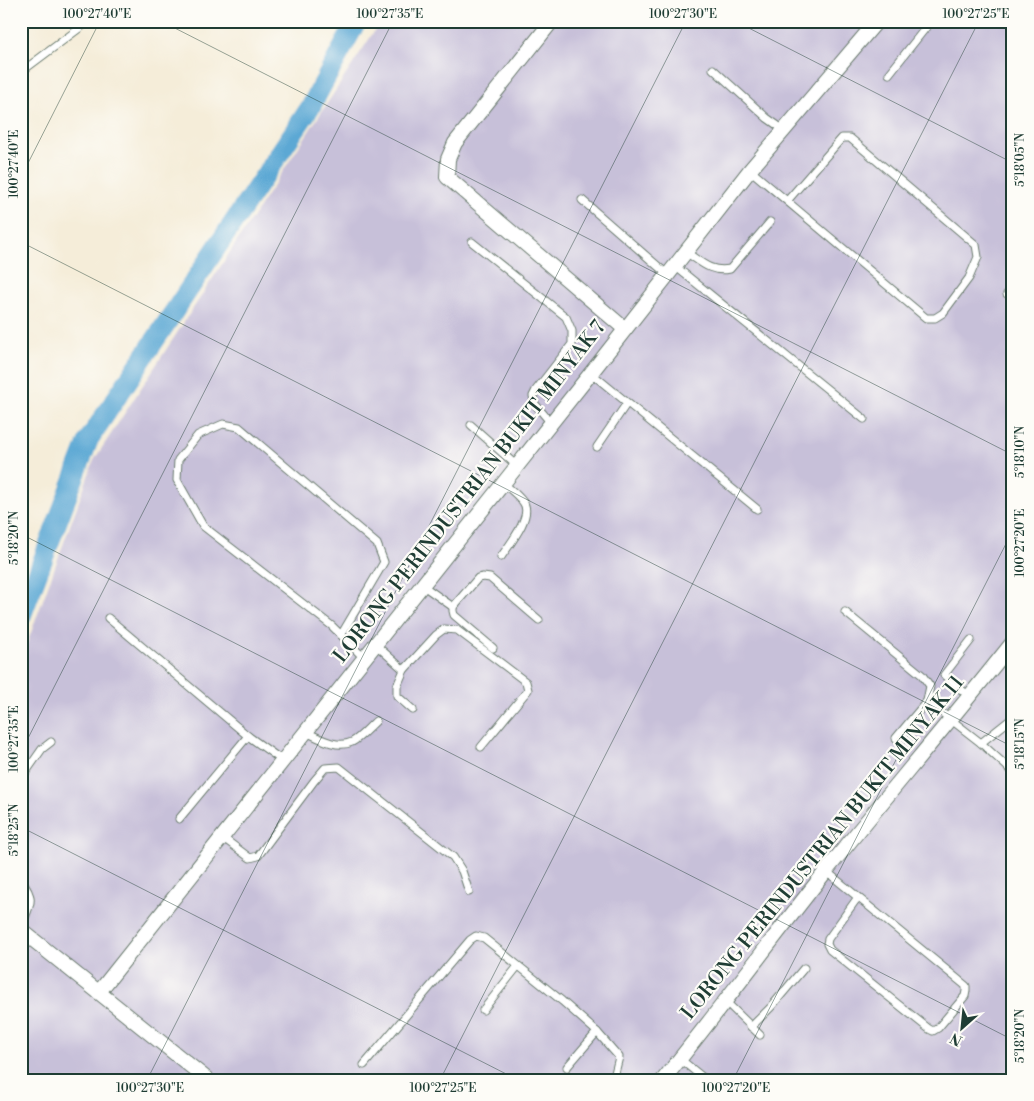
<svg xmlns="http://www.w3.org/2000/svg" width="1034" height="1101" font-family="'Libre Bodoni',serif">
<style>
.industrial{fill:#c7c0d9}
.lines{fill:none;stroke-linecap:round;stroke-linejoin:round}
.river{stroke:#5ba8d4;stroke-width:20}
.service-casing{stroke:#6a7b6e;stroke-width:9}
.minor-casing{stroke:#6a7b6e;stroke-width:16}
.service{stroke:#fff;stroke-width:7}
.minor{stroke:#fff;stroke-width:14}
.ticks{fill:none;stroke:#1f3d34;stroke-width:1;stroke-opacity:0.45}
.labels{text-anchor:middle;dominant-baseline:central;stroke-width:4.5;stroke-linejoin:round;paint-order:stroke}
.street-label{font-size:20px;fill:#1f3d34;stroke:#fdfcf7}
.neatline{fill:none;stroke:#1f3d34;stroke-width:2}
.ticks-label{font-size:12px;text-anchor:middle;fill:#1f3d34}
</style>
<rect width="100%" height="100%" fill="#fdfcf7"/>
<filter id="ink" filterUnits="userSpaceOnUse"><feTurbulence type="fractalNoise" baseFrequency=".02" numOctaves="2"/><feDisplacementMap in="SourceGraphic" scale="10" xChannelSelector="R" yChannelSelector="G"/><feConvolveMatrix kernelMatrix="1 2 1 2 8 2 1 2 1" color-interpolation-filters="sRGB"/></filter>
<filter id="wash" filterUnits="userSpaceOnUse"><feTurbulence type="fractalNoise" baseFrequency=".0096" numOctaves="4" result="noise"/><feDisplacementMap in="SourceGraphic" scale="20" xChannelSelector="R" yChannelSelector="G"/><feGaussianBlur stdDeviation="1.12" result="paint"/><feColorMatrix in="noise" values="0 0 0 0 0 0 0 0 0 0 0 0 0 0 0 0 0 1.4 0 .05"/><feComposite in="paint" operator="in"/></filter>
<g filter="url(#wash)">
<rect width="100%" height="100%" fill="#f5edd9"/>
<!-- industrial -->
<polygon class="industrial" points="381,21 1013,21 1013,1080 21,1080 21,660 94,460"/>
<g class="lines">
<!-- river -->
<polyline class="river" points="21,617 89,439 311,106 357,21"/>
</g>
</g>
<g filter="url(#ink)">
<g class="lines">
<!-- service casing -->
<g class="service-casing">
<g id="service">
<polyline points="1009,21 1013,25"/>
<polyline points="713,69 767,118 784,130"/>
<polyline points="21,72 89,21"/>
<polyline points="889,74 931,21"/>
<polyline points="750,170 926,318 935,318 943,313 969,278 978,257 976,245 850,138 842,138 787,201"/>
<polyline points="582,200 668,275"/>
<polyline points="472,242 566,317 572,331 572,344 536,390 533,396 535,404 551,423"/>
<path d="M686,252C701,262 711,273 730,269L770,222"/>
<polyline points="675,266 864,419"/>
<polyline points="1007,294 1013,298"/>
<polyline points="591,373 757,509"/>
<polygon points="223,424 239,427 377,544 384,562 341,635 332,626 203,526 177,480 178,460 198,435"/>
<polyline points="471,425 517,466"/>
<polyline points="597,447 627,403"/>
<path d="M501,557C509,545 534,515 523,502C518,495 510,489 503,483"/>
<polyline points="422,585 453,607 478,578 483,577 490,578 539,620"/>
<polyline points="453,607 453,611 454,615 493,648"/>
<polyline points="845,612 922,675 930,686 927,701 896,738"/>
<polyline points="108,618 248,736 283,761"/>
<polyline points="341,635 364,658"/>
<polyline points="375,644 404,670 397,686 397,696 413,710"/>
<polyline points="404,670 436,635 444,629 457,630 526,682 528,690 481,747"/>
<polyline points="970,697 944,675 971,640"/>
<polyline points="927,701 981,743 1013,772"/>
<path d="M306,732C319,738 337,749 352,742C359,739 370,726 376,721"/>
<polyline points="981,743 1010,720"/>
<polyline points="21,779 42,749 51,742"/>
<polyline points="179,819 248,736"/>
<polyline points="222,837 250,858 258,856 314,781 325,768 339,767 453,857 462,871 469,892"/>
<polyline points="826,871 966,986 966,991 965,996 938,1028 933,1031 929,1029 830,950 827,944 828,939 858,897"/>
<path d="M21,881C37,900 29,906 21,927"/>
<polyline points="726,1002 760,1035"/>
<polyline points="483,1010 518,966"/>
<polyline points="751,1027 771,1007 804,968"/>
<polyline points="680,1059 706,1080"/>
<polyline points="364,1065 470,940 476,936 484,938 562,1001 597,1032 619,1057 615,1073 610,1080"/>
<polyline points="567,1067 597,1032"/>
</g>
</g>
<!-- minor casing -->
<g class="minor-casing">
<g id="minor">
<polyline points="552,21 455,143 448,159 447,177 625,329"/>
<polyline points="21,930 208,1080"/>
<polyline points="99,992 591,373 750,170 877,21"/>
<path d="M663,1080C719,1011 771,940 826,871C888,794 952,719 1013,642"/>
</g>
</g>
<!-- service -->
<use href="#service" class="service"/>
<!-- minor -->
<use href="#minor" class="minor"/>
</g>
</g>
<!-- ticks -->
<path class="ticks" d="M161,21L1013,455M735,21L1013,163M21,177L100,21M21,242L1013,747M21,534L1013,1040M21,752L393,21M21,827L518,1080M147,1080L686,21M440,1080L979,21M733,1080L1013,530"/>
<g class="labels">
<!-- street labels -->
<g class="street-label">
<text transform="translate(470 492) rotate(-52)">LORONG PERINDUSTRIAN BUKIT MINYAK 7</text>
<text transform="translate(823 848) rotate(-51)">LORONG PERINDUSTRIAN BUKIT MINYAK 11</text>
</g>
</g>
<!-- margin -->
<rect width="1034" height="1101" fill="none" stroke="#fdfcf7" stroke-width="55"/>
<!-- north arrow -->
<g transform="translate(962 1028) rotate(207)" stroke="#fdfcf7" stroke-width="4" paint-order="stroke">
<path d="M0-4L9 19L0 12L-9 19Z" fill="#1f3d34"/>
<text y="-8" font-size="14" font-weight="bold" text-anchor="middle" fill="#1f3d34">N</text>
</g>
<rect x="28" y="28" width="978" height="1046" class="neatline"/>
<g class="ticks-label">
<text x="97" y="18">100°27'40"E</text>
<text x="390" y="18">100°27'35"E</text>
<text x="683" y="18">100°27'30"E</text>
<text x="976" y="18">100°27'25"E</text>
<text transform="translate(1020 160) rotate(-90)" y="4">5°18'05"N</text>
<text transform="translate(14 164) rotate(-90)" y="4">100°27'40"E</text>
<text transform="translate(1020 452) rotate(-90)" y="4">5°18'10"N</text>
<text transform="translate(14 538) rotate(-90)" y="4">5°18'20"N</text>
<text transform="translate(1020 543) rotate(-90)" y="4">100°27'20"E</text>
<text transform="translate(14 739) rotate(-90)" y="4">100°27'35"E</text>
<text transform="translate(1020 744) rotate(-90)" y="4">5°18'15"N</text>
<text transform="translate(14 830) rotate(-90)" y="4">5°18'25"N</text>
<text transform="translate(1020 1036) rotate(-90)" y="4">5°18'20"N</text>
<text x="150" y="1092">100°27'30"E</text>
<text x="443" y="1092">100°27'25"E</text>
<text x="736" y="1092">100°27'20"E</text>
</g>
</svg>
